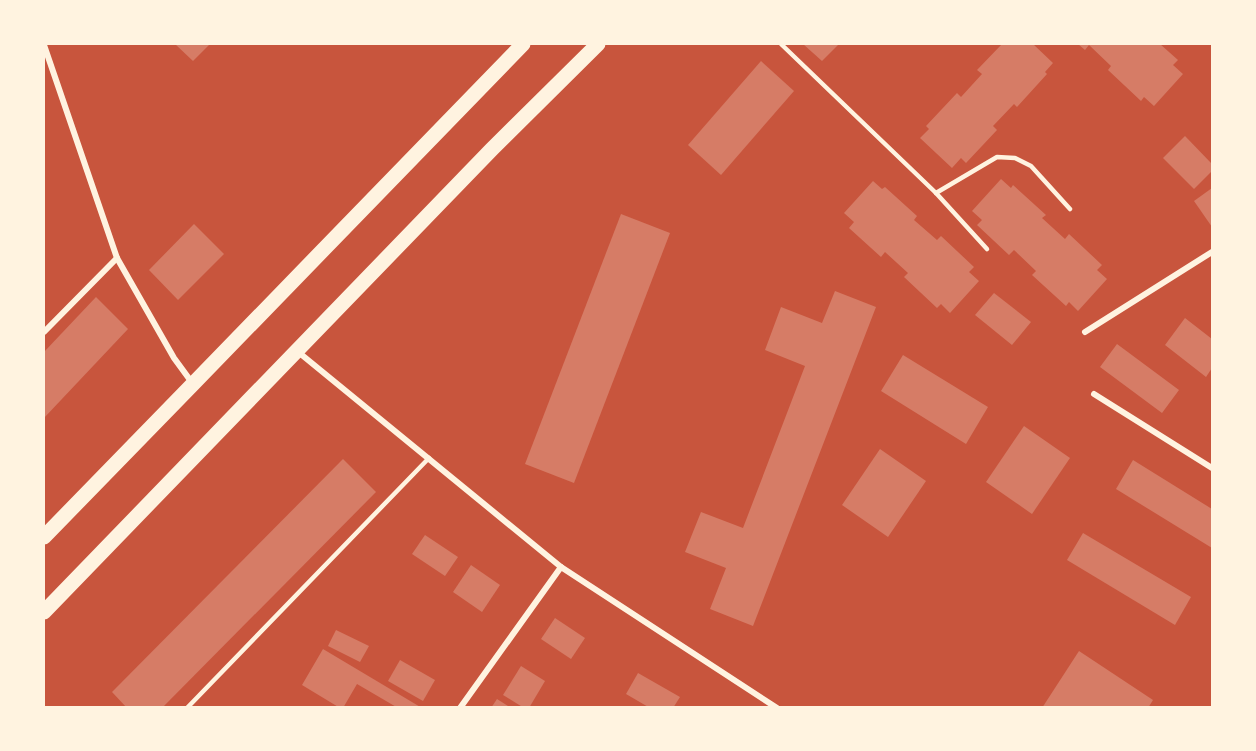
<svg xmlns="http://www.w3.org/2000/svg" width="1256" height="751" font-family="Bitter,serif">
<style>
.building{fill:#d67c66}
.lines{fill:none;stroke-linecap:round;stroke-linejoin:round}
.service{stroke:#fff3e0;stroke-width:4.5}
.minor{stroke:#fff3e0;stroke-width:6}
.primary{stroke:#fff3e0;stroke-width:15}
</style>
<rect width="100%" height="100%" fill="#c8553d"/>
<!-- building -->
<g class="building">
<polygon points="175,44 210,44 193,61"/>
<polygon points="803,44 839,44 822,61"/>
<polygon points="1002,44 1033,44 1053,63 1045,72 1047,74 1017,107 1014,104 993,126 997,130 966,163 961,158 952,168 920,138 929,129 926,126 957,93 961,97 982,74 977,70"/>
<polygon points="1078,44 1160,44 1178,60 1173,65 1183,74 1154,106 1144,97 1141,101 1108,70 1111,66 1089,45 1085,50"/>
<polygon points="761,61 794,91 721,175 688,145"/>
<polygon points="1185,136 1212,164 1212,171 1194,189 1163,158"/>
<polygon points="1001,179 1011,188 1013,185 1046,215 1042,218 1065,239 1069,234 1102,265 1097,270 1107,279 1078,311 1069,302 1066,306 1032,275 1036,271 1014,250 1009,255 977,225 982,220 972,211"/>
<polygon points="873,181 882,189 885,187 917,216 914,220 937,240 941,236 974,267 969,272 979,281 950,313 941,304 937,308 904,277 908,273 885,252 881,257 849,228 854,222 844,213"/>
<polygon points="1212,188 1212,227 1194,201"/>
<polygon points="621,214 670,233 574,483 525,464"/>
<polygon points="194,224 224,254 178,300 149,270"/>
<polygon points="835,291 876,307 753,626 710,609 726,568 685,552 701,512 743,528 805,366 765,350 781,307 822,323"/>
<polygon points="994,293 1031,322 1012,345 975,315"/>
<polygon points="96,297 128,329 44,418 44,352"/>
<polygon points="1185,318 1212,339 1212,368 1206,377 1165,345"/>
<polygon points="1117,344 1179,390 1162,413 1100,367"/>
<polygon points="903,355 988,407 966,444 881,391"/>
<polygon points="1024,426 1070,458 1032,514 986,482"/>
<polygon points="880,449 926,481 888,537 842,505"/>
<polygon points="343,459 376,492 162,708 127,708 112,692"/>
<polygon points="1133,460 1212,509 1212,548 1116,489"/>
<polygon points="1083,533 1191,597 1175,625 1067,560"/>
<polygon points="425,535 458,557 445,576 412,554"/>
<polygon points="471,565 500,585 482,612 453,592"/>
<polygon points="555,618 585,638 571,659 541,639"/>
<polygon points="336,630 369,646 360,662 328,646"/>
<polygon points="323,649 422,708 398,708 357,684 343,708 340,708 302,685"/>
<polygon points="1079,651 1153,700 1148,708 1042,708"/>
<polygon points="400,660 435,680 423,701 388,681"/>
<polygon points="521,666 545,681 529,708 524,708 503,695"/>
<polygon points="638,673 680,697 673,708 650,708 626,694"/>
<polygon points="497,699 511,708 491,708"/>
</g>
<g class="lines">
<!-- service -->
<g class="service">
<polyline points="781,44 936,193 987,249"/>
<polyline points="936,193 997,157 1015,158 1031,166 1070,209"/>
<polyline points="187,708 429,458"/>
</g>
<!-- minor -->
<g class="minor">
<polyline points="44,45 117,258 174,358 193,384"/>
<polyline points="44,332 117,258"/>
<polyline points="1085,332 1212,252"/>
<polyline points="297,351 561,567 777,708"/>
<polyline points="1094,394 1212,468"/>
<polyline points="460,708 561,567"/>
</g>
<!-- primary -->
<g class="primary">
<polyline points="44,537 193,384 523,44"/>
<polyline points="44,612 492,149 598,44"/>
</g>
</g>
<!-- border -->
<rect width="1256" height="751" fill="none" stroke="#fff3e0" stroke-width="90"/>
</svg>
